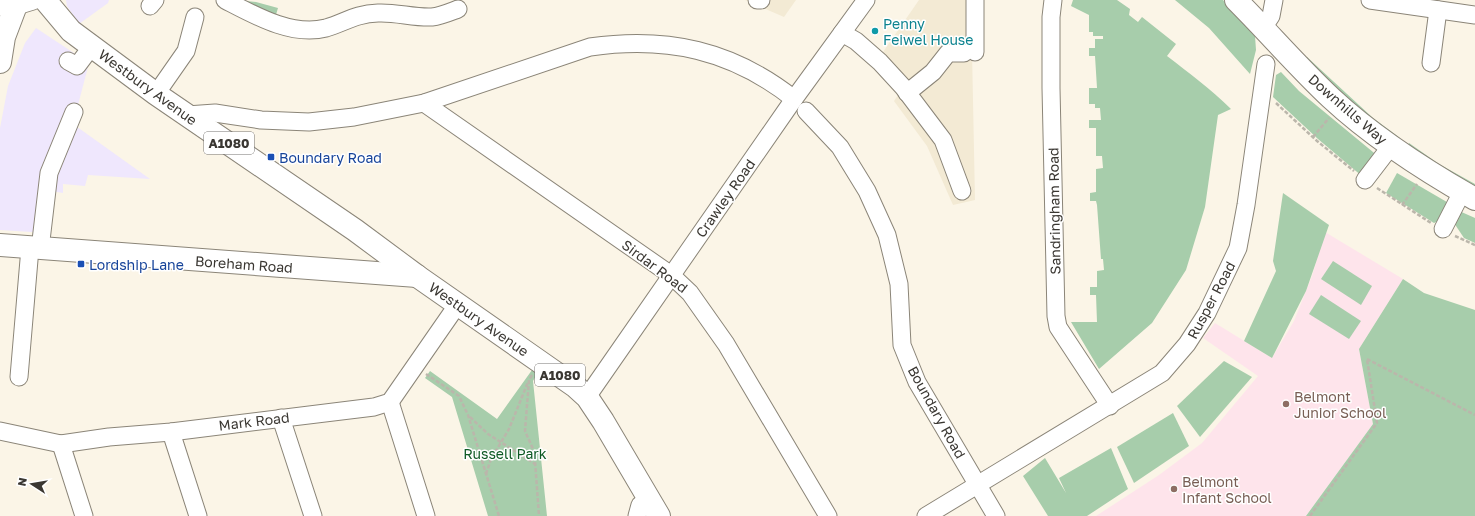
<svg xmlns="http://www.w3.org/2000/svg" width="1475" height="516" font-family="'Golos Text',sans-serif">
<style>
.commercial{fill:#efe7fd}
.built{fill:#f3ead4}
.education{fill:#fee4eb}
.green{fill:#a7cdab}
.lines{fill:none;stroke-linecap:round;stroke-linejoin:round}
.minor-casing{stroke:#8b8578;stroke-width:19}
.major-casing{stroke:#8b8578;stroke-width:24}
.path{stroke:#bbb6ab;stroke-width:2.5;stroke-dasharray:4 2;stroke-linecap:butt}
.minor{stroke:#fff;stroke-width:17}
.major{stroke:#fff;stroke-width:22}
.culture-dot{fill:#0f9aa8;stroke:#fff;stroke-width:1.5}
.transit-dot{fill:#1a4fb4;stroke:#fff;stroke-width:1.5}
.education-dot{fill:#8d6e63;stroke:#fff;stroke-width:1.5}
.labels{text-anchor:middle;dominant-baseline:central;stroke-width:3;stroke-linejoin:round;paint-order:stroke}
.shield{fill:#fff;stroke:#757370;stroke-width:1}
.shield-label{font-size:13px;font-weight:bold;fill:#3a3732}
.culture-label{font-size:14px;fill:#0d838f;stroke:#fff;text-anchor:start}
.street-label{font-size:14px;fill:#3a3732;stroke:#fff}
.transit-label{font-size:14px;fill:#164399;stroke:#fff;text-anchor:start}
.education-label{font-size:14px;fill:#785e54;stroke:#fff;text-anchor:start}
.park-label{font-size:14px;fill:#0e5a24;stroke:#fff}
</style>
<rect width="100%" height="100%" fill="#fbf5e7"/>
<!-- commercial -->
<g class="commercial">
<polygon points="66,0 109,0 108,3 79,24 67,6"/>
<polygon points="36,28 89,63 73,124 150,179 88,175 85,186 63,184 63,193 51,191 47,233 0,230 0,128 8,86 25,43"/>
</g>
<!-- built -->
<g class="built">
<polygon points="745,0 796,0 784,17"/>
<polygon points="919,0 971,0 975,200 953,205 927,146 894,101 908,80 883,52"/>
</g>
<!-- education -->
<polygon class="education" points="1325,232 1403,279 1359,349 1373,424 1306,516 1096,516 1159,475 1202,443 1258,376 1203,338 1215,323 1272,358 1294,321 1312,276"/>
<!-- green -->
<g class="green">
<polygon points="236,0 256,2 278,8 275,18"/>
<path d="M1073,0H1117L1130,9L1129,15L1138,22L1142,17L1176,44L1167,56C1189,73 1211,89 1231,109L1218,115L1205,207L1186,270L1152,323L1099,369L1071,322H1097L1096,295H1090V287H1097V271L1104,270L1103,259H1101L1097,205L1096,201H1090V193L1096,192V169L1103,168L1102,156H1096V128H1089V120H1101L1100,108H1095V104H1089V88H1097L1095,56H1089V48H1095V39H1103V36H1093V32H1089V15L1071,6Z"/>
<polygon points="1175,0 1223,0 1255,36 1256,50 1250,74 1209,28"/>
<polygon points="1307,57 1373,118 1400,138 1397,141 1304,61"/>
<polygon points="1281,72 1299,91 1379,157 1363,177 1318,139 1273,97 1276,75"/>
<polygon points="1409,143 1439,164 1475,184 1475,190 1406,149"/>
<polygon points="1397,173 1452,205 1446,217 1434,223 1386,193"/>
<polygon points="1283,193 1329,225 1306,291 1272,358 1244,341 1276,271 1273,261"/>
<polygon points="1457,210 1475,218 1475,243 1464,238 1452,220"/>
<polygon points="1333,261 1372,286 1361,305 1321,279"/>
<polygon points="1403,279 1424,293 1475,310 1475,516 1306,516 1373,424 1359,349"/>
<polygon points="1321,295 1361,321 1349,339 1309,314"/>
<polygon points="1224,361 1252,377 1200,437 1177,406"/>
<polygon points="532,370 537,374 533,381 547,516 488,516 452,397 425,378 430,371 497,419"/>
<polygon points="1173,413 1189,446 1134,483 1117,447"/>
<polygon points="1111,448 1128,489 1087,516 1048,516 1023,476 1045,458 1066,493 1059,478"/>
</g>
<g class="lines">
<!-- minor casing -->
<g class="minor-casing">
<g id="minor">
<path d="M225,0C254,15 292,37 326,28C346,22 355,14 378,13C396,12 414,18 432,17C441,16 450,12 458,9"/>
<polyline points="757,0 761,0"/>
<polyline points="975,0 975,52"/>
<polyline points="1053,0 1051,17 1051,88 1056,316 1058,327 1110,406"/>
<polyline points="1370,0 1475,15"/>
<polyline points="150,6 155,0"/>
<polyline points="0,7 10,8 33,1"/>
<polyline points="1263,28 1271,16 1274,0"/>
<polyline points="842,33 856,41 880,62 903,87 943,140 962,191"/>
<polyline points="68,61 77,66 92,46"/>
<polyline points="1431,63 1438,10"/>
<polyline points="907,93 933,72 948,53 964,53"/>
<polyline points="156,94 186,51 195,17"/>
<polyline points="424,103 671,275 690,293 726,344 828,516"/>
<polyline points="806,111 840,147 867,191 887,235 899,284 902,345 917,382 996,516"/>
<path d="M187,115L215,113L261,120L309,122L354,117L424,103L590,47C667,36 732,50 794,99"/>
<polyline points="1365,180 1391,146"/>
<polyline points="1443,229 1462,192"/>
<polyline points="40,249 49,173 74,112"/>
<polyline points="19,377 30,248"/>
<polyline points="587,397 794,99 866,0"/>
<polyline points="390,402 426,516"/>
<polyline points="281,418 313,516"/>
<polyline points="0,431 61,444 109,437 171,432 374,407 390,402 458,304"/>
<polyline points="171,432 198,516"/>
<polyline points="61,444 84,516"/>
<polyline points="637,516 640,505 649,499"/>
<polyline points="926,516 1162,373 1187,344 1207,313 1238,248 1246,205 1266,64"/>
</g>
</g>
<!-- major casing -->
<g class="major-casing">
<g id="major">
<polyline points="45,0 71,31 156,94 355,230 417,276 576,387 587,397 603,421 659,516"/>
<path d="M1236,0C1268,32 1298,67 1331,98C1374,138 1424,170 1475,199"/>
<polyline points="0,62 4,37 18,0"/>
<polyline points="0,245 417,276"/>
</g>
</g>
<!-- path -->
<g class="path">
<polyline points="1276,103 1317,141 1354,171"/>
<polyline points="1313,137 1329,118"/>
<polyline points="1377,188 1431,223"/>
<polyline points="1402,205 1417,184"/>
<polyline points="1455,236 1475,245"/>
<polyline points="1367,359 1475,415"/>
<polyline points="426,374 459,396 468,415 499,516"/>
<polyline points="532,375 529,380 525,431 533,449 535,461 539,516"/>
<polyline points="470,417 488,434 535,464"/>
<polyline points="486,474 491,459 509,429 528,382"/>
<polyline points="1310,516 1377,423 1367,359"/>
</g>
<!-- minor -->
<use href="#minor" class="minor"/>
<!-- major -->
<use href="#major" class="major"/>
</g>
<!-- markers -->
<circle class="culture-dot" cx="875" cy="31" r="4"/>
<g class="transit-dot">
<rect x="267" y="153" width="8" height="8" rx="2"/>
<rect x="77" y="260" width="8" height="8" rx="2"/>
</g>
<g class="education-dot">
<circle cx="1286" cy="404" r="4"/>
<circle cx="1174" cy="489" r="4"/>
</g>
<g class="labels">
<!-- shield labels -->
<g class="shield">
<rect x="204" y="132" width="50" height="22" rx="3"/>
<rect x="535" y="364" width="50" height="22" rx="3"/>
</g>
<g class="shield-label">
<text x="229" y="143">A1080</text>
<text x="560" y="375">A1080</text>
</g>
<!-- culture labels -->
<g class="culture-label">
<text x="883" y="23">Penny<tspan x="883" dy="16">Feiwel House</tspan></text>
</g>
<!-- street labels -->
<g class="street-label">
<text transform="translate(148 87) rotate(36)">Westbury Avenue</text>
<text transform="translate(1348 109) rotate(41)">Downhills Way</text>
<text transform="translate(725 198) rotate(-55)">Crawley Road</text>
<text transform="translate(1054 211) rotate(-91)">Sandringham Road</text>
<text transform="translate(244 264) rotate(4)">Boreham Road</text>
<text transform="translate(655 266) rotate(37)">Sirdar Road</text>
<text transform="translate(1211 300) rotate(-62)">Rusper Road</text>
<text transform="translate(479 319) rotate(35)">Westbury Avenue</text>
<text transform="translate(937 412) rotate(61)">Boundary Road</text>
<text transform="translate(254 421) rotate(-7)">Mark Road</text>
</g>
<!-- transit labels -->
<g class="transit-label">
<text x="279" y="157">Boundary Road</text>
<text x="89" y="264">Lordship Lane</text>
</g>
<!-- education labels -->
<g class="education-label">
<text x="1294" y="396">Belmont<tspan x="1294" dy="16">Junior School</tspan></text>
<text x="1182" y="481">Belmont<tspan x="1182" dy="16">Infant School</tspan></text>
</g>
<!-- park labels -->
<g class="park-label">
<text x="505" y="453">Russell Park</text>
</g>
</g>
<!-- north arrow -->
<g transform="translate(32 484) rotate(282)" stroke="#ffffff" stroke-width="3" paint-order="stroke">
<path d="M0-3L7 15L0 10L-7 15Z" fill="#3a3732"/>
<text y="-6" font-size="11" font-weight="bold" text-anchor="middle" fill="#3a3732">N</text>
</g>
</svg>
